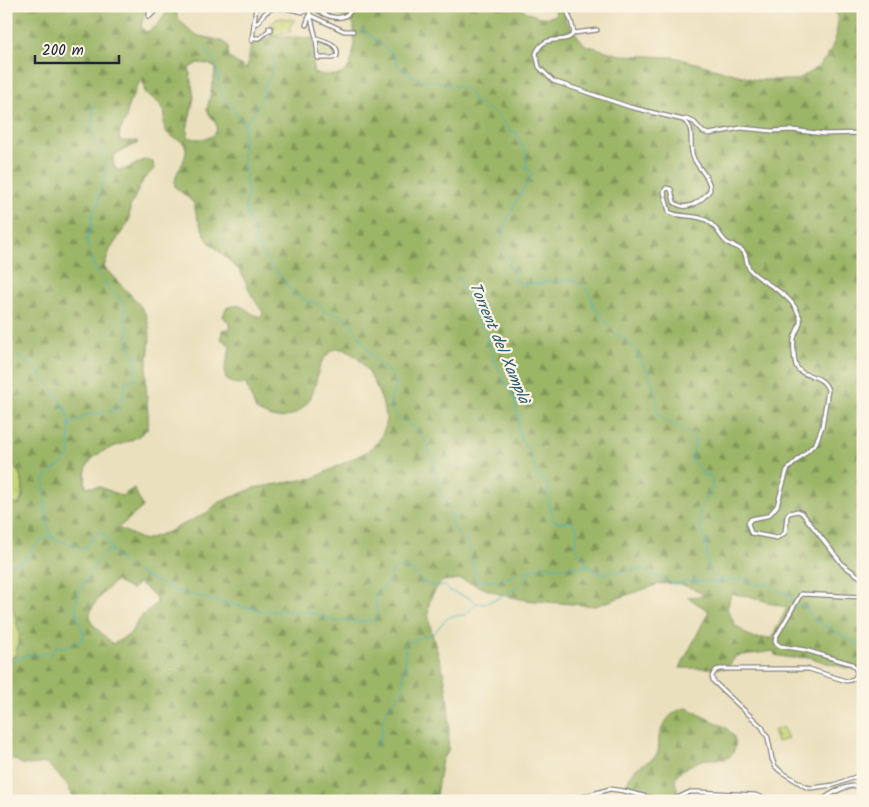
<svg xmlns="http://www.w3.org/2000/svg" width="869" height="807" font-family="Kalam,sans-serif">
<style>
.grass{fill:url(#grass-tufts);stroke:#747c59}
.forest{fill:url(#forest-firs);stroke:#5f6c52;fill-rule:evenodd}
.cemetery{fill:url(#cemetery-stones);stroke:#747c59}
.park{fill:url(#park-dots);stroke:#747c59}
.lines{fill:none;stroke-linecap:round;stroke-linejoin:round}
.stream{stroke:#42b0bf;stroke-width:1}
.minor-casing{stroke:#86817c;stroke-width:5.5}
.minor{stroke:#fff;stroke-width:3}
.labels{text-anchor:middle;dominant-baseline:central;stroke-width:4.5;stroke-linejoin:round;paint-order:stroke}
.water-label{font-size:16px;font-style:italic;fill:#2f5b70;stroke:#fcf5e5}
</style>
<defs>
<pattern id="grass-tufts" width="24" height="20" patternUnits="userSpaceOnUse" patternTransform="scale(1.25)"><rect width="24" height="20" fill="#c5d577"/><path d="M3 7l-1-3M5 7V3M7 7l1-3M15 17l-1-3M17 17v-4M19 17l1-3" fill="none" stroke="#a9b768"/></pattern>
<pattern id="forest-firs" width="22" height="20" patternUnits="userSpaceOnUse" patternTransform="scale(1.25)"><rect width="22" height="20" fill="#9cb668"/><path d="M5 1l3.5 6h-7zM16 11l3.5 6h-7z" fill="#7f9457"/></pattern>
<pattern id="cemetery-stones" width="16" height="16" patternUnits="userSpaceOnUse" patternTransform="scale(1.25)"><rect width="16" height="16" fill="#c5d577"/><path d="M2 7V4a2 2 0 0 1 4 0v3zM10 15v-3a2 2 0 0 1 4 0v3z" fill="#a9b768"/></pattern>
<pattern id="park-dots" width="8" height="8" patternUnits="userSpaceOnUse" patternTransform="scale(1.25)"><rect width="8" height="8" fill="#c5d577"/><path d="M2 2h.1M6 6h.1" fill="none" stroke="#a9b768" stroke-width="1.8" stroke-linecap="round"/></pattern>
</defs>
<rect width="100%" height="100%" fill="#fcf5e5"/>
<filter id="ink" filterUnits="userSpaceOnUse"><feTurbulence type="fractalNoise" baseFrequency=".02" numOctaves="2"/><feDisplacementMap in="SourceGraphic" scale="10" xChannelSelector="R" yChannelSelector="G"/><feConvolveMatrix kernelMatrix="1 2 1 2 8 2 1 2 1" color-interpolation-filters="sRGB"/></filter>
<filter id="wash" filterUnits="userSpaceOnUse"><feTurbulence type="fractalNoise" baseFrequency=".0096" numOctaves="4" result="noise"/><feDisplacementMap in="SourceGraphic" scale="20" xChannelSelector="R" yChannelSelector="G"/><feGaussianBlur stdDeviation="1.12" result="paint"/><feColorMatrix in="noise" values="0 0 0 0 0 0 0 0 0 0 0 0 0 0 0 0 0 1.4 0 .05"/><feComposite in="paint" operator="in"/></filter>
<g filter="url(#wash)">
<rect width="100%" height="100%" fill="#eae0bd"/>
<!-- grass -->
<g class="grass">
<path d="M318,41L333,47L326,45L325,53H334V47L337,53C333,58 325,57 319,57V55L321,54V43H318Z"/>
<path d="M6,463C10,465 14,466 17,470C24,478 25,497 18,505L10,503L6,498Z"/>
<polygon points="7,584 20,635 15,656 6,660"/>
</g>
<!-- forest -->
<g class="forest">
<path d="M6,6H148L141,25L142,29L146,32C156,30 166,15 169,6H177C176,10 176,14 178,18C180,22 194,34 199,36C206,38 224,39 228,46C229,49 228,54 229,58L247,69L251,44L275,36L312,38L314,50L313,73C320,74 329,76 336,75C357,74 354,37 354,24L348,19L316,6H383L400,8L406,10L416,8L432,10L437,6H519C527,14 545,21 555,15L556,12L552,6H569L565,20L585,45L620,55L674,57L756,80H798L819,66L830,52L836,37L838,21L834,6H863V684L860,682L862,673L857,668H848L826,663L809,657L792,658L775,655L774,651L736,656L727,668H680L709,611L687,597L705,596C691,585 676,582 659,584L595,606L525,600L499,594L460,579L443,581C437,587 431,595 429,604C425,622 440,656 444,675C449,701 450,726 448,752L442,759L435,801H75L67,784L47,763L30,765L22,764L8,756L6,761V660L15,656L20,635L6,584V531L8,522L6,520V499L10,503L19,505C25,497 24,478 17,470C14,466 10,465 6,463ZM198,63L208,64L216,68L207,110C209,115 214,119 216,124C221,140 197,141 188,137L187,130L194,97L189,68ZM141,79L143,82L145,93C153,98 165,105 165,116C164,121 163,126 166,131C171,140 185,138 186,149C187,163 173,172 175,187L193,202L198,220L208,241L241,272L251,294L262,311L263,314L261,317C246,314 244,300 226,308L223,316L231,326L229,329L222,330L221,339L229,344L230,347C227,366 214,386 246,384L256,410C262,413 271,418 278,418C293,418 308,407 313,392C320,372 315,362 335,349H344L358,358L368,371L376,386L382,401L386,418V426L379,441L366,452L314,478L254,488L218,503L208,512L168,532L144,540L118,528L143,507L134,488L122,496L100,487H86C78,442 128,452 148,428C149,412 146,397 146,381C146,359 155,334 145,313C138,300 114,279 104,267L110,250L129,221L130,207L143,180L154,169L153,162L147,159C137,162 128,171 117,170L113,163V156L121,151L137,144V141H120L119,138L120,131L126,119L128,106ZM115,581L132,590L138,582L155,596L157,603L141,617L129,635L113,644C107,637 95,629 91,621C85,608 107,590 115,581ZM731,594L749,596L787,608L772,638H752L735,625L727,609Z"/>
<path d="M687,708C694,711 698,714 704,717C716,723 738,729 735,747C734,751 733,754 729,757C722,761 714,758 707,759C701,759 679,770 677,775C672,785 680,792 682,801H607C636,791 620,783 636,769C642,764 651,761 656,756C660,751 658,743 659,737C662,723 673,709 687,708Z"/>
</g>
<!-- cemetery -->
<polygon class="cemetery" points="783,727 788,739 777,742 773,731"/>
<!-- park -->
<polygon class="park" points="281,18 294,20 290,28 291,32 269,36 273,31 270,25 276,19"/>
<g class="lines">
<!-- stream -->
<g class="stream">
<path d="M362,29L393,54L395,57L396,62L404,72L411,74L420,80L440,81L443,84L465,88L471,94L474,102C487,107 505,118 509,132L515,131L527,155L526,170H530L532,175C524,188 499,228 502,242C504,248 508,254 509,260C511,265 508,262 510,268C511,272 514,273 514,278L521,284L527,285L534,283L541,284L546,281H560L570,279L583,286L591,296L594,307L610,327L617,334L625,338L637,352L642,363L650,375L657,399V411L661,418L686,431L693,437L695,440L692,461L701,469L703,476L709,475L712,477V488L700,510V522L701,532L706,538L707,562L709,570L720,581"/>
<path d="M204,47L213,59L217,70L218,81L221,94L231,105L244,126L243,164L248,193L245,208L257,242L267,260L276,272L285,280L289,289L293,294L313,303L319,304L325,312C333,313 339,313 346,319C359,330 366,350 377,363C382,369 394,372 396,381C398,393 383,397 394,413C401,423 413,424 420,434C434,450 434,472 440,491C442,498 449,504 451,511C452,515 451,521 451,526L469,544C469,551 475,577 479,582L500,580L531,570"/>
<polyline points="244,126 254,112 263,95 265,84 269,80 272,74 275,58"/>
<polyline points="459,278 473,313 487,334 487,344 493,353 493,359 505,378 504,380 515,399 516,409 519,416 518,428 522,441 531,455 537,475 545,481 548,487 549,506 552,511 552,518 555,522 561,523 569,521 574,524 577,528 575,547 585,560 587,566"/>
<path d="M6,350C17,356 29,362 38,371C47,380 67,408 69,420C71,431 68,443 70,454C64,466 49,469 44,481C45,497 44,526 54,538"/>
<path d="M70,425L87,415L116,410L124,394L125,381H130L135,379L137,361L126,338L129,330L124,321L126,308C121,298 111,292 105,283C101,278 98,272 94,266C88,258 92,250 86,240L92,225V215L98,205L100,191L107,170V159C104,156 101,154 98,150C91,138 91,119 95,105"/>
<path d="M6,566L25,560C31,550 39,538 50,537L84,549C91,545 91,535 100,531L104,534L112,550L121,562L144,576L174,590L215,601L264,611L310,612L338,622L343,620L364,622L375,619L378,613L375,601L377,593L383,589L394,569L409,567L423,582L428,585L446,586L449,591L467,597L477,603L484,604L508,594L521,584L532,570L545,565L557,568L587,566L603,574L641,569L673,584L689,581L715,582L736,579L749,580L756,585L770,584L777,590L789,595L796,606L805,607L816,621L863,647"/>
<path d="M6,664L26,655L51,654L55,647H67L83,639C85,628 76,619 76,609C75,590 94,565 106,551L112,550"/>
<path d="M373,749C384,740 380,728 384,716C387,707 397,699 402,691C402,684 404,680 404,674C405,666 406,654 404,645C408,642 429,634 434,633L446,619L452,616L465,615L476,604"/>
</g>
</g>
</g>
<g filter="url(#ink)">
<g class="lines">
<!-- minor casing -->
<g class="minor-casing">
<g id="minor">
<polyline points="150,6 149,17 155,11 157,6"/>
<path d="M308,6L316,38L318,58H332L337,56C340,44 325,41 316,38"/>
<path d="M313,6C324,17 346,25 353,6"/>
<path d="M565,6L571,21L574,33C564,47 546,31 536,53L539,67L553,81L630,107L683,120L686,119L694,122L703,132L709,134L741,128L772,131L792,130L824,134L863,133"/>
<polyline points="312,16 344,31 353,31"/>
<path d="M255,23H258C269,1 283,8 303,12L308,8"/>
<polyline points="306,25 310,14"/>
<polyline points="574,33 597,30"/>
<polyline points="252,38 260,38 269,30 269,28 271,28 271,30 269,30"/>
<polyline points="252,41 256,6"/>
<path d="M683,120C697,128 687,146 694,159C699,169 711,179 710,190C702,201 686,213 674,202L671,189L666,188L664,192L669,212C680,218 694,214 706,220C715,224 719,235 726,242C731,246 738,246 743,251C748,256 745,265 751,271C768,287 793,294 800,318C802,326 795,331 794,339C793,346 794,359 796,366C802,379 822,372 828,390L822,427L816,443L787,470L777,506L771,513L767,516L751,519L748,523L751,533L777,538L785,533L787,516L789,513L798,511L802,513L843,565L863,579"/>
<path d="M863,597L801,594L776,637L775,642L780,646L805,650L852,664C860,672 858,680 846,681L809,669H720L716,670L712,676L713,681L762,727L768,738L772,759L775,766L780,771L806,787L811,788L834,785L863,774"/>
<polyline points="568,801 610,789 624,791 663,801 677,798 690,792 699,792 755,795 767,799 785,801"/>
<path d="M821,801C831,793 850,782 863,787"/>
<polyline points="859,801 862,787"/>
</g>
</g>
<!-- minor -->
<use href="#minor" class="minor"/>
</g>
</g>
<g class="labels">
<!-- water labels -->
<g class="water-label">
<text transform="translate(499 343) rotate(67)">Torrent del Xamplà</text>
</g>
</g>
<!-- margin -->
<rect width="869" height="807" fill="none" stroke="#fcf5e5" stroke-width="25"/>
<!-- scale -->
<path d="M35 55v8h84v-8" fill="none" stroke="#22223b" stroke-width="2.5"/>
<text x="42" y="55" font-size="15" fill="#22223b" stroke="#fcf5e5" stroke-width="4" paint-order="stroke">200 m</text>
</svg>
